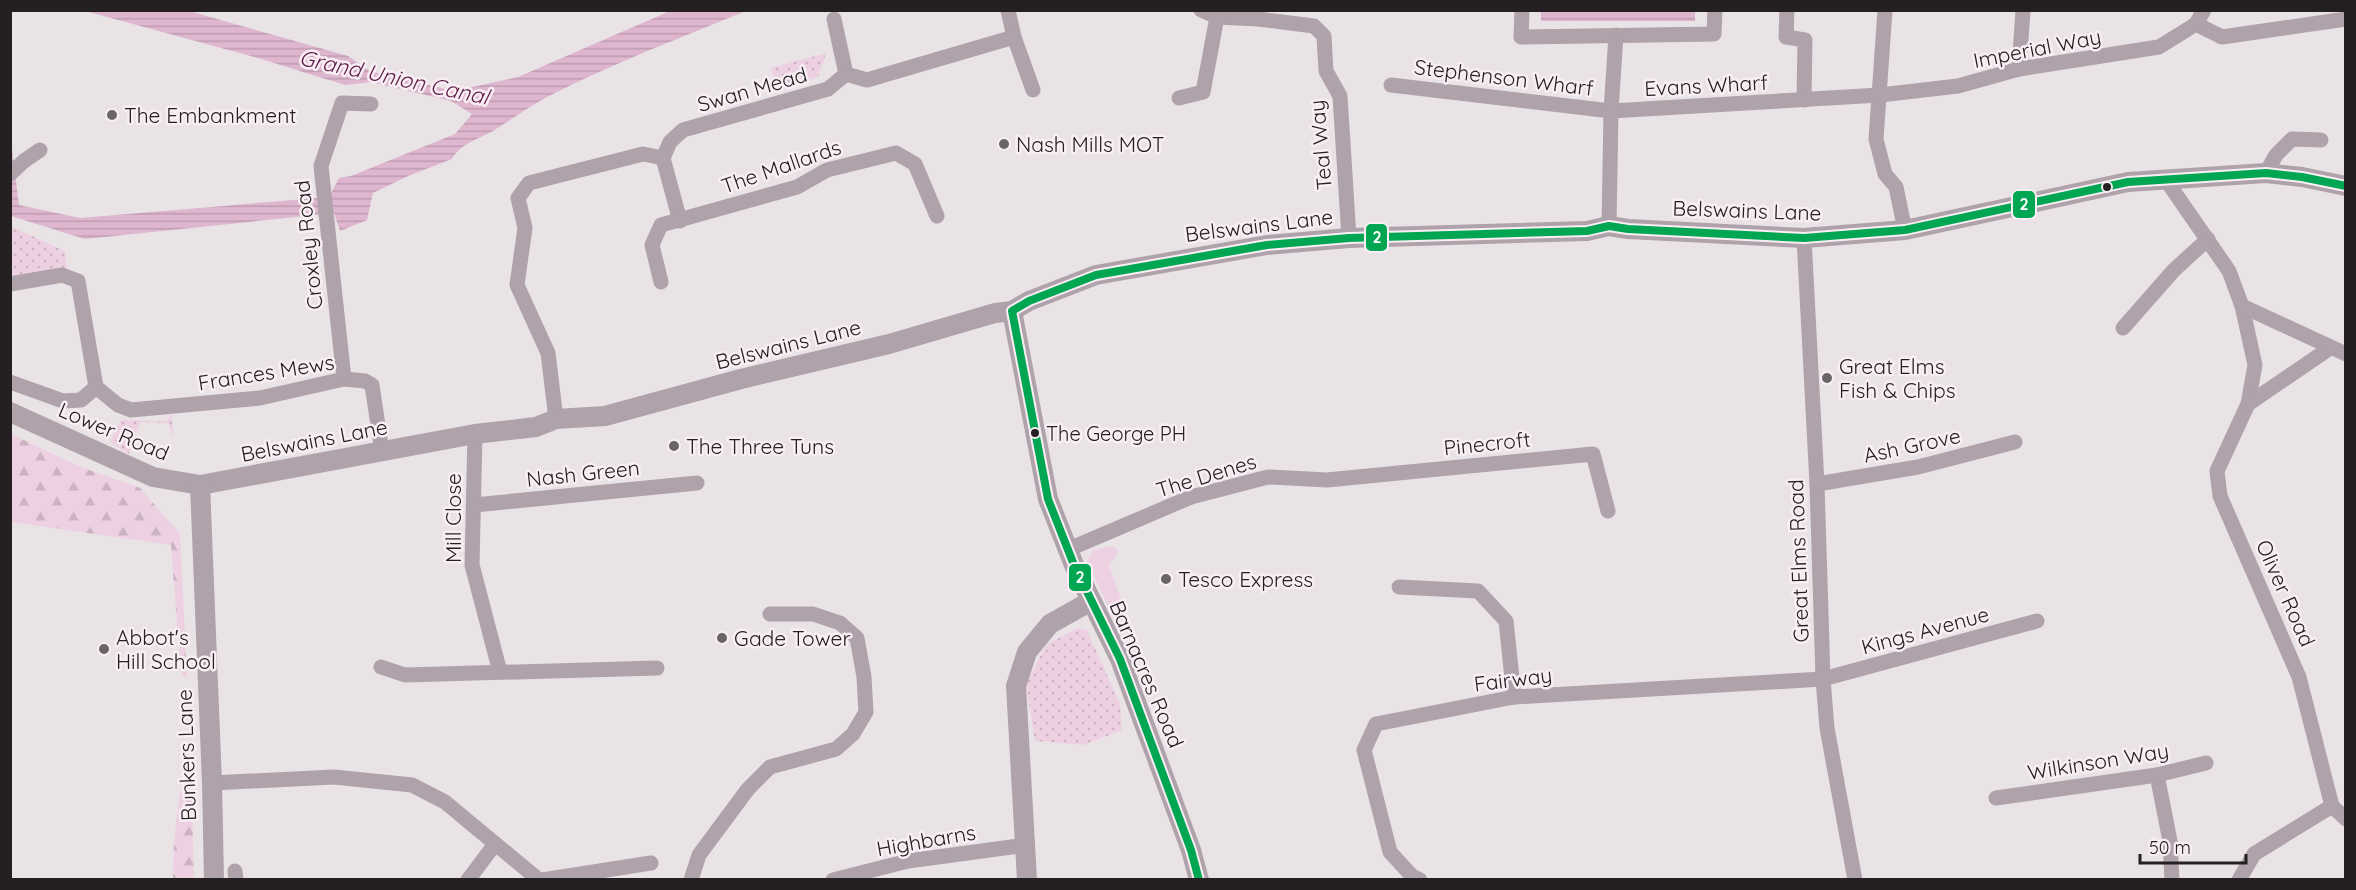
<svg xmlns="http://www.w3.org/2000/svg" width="2356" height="890" font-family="Quicksand,sans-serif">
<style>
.grass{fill:#edd1e2}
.forest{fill:url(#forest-firs)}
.park{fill:url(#park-dots)}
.water{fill:url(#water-rules)}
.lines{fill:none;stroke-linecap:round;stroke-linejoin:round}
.minor{stroke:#afa2aa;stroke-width:15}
.tertiary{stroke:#afa2aa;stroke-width:20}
.bus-1-casing{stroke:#f9eef4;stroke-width:12}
.bus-1{stroke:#00a651;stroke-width:8}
.poi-dot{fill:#696467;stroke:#f9eef4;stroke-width:2}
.bus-dot{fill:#242022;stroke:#f9eef4;stroke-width:2}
.labels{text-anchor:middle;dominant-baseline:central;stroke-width:5;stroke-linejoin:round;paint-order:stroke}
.bus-label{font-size:20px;fill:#242022;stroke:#f9eef4;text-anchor:start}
.street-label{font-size:21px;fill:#242022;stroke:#f9eef4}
.poi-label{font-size:21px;fill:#242022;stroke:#f9eef4;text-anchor:start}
.water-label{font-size:22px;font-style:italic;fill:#60204c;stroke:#f9eef4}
.line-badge{stroke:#f9eef4;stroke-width:2}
.badge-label{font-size:16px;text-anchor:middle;font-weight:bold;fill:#fff}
</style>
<defs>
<pattern id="forest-firs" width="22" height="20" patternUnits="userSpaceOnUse" patternTransform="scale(1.5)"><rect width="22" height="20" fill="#edd1e2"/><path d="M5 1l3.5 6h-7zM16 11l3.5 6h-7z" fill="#cbb3c2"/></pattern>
<pattern id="park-dots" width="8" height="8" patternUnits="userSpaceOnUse" patternTransform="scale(1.5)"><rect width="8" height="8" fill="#edd1e2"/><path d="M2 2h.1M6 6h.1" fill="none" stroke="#cbb3c2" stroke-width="1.8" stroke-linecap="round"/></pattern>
<pattern id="water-rules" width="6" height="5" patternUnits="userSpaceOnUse" patternTransform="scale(1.5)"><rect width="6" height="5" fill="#deb6cf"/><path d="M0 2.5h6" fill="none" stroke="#be9cb1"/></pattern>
</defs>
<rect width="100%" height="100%" fill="#e9e3e6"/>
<!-- grass -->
<polygon class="grass" points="1112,546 1119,551 1109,565 1126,614 1114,619 1087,561 1093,550"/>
<!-- forest -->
<g class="forest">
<polygon points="11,434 81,467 140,488 180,534 187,679 182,674 180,663 171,545 11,522"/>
<polygon points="180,792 188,795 192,802 194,879 173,879 174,841"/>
</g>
<!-- park -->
<g class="park">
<polygon points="826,53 818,77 777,90 771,68"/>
<polygon points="10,226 65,251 67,271 15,277 11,273"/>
<polygon points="171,411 174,438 168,423 140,422 129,454 110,442 121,420 168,421"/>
<polygon points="1078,628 1087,630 1120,704 1122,730 1084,745 1035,741 1026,684 1046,645"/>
</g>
<!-- water -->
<g class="water">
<path d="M85,11H189L348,56L370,71L454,91L518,77L670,11H746C680,38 611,64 547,97C528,107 511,120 493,131C478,139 460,144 452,159L408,176L373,193L367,220L340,231L334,213L85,239L11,216L10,133L19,205L80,218L329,197L339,178L351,176L455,134L472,114L451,101L371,82L345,85L258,58Z"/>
<rect x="1541" y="11" width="154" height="10"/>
</g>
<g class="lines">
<!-- minor -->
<g class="minor">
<polyline points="1008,10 1014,37 1033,90"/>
<polyline points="1201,10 1217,17 1258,19 1314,26 1324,36 1326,71 1340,96 1349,238"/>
<polyline points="1522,10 1521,37 1714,34 1715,10"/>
<polyline points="1787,10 1786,37 1805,40 1804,100"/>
<polyline points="1885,10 1876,139 1885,174 1896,187 1905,230"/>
<polyline points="834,19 846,74"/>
<polyline points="2196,24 2222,37 2346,19"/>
<polyline points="2019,69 2023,10"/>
<polyline points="1391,85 1611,111 1880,95 1958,86 2019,69 2159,47 2196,24 2204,10"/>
<polyline points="1179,98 1203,92 1217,17"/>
<polyline points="2266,173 2276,155 2292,139 2321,140"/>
<polyline points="10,174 24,161 40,150"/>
<polyline points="2166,180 2229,271 2242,306 2255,365 2248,404 2217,471 2220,496 2299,677 2332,806 2346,819"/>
<polyline points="680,221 663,158 670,142 683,130 828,89 846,74 867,80 1014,37"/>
<polyline points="1609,226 1611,111 1616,35"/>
<polyline points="1804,238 1817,484 1823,679 1827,728 1855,880"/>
<polyline points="661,282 652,245 661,225 797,187 827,170 896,153 915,164 937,216"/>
<polyline points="10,284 62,275 78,281 96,387 118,405 131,410 260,398 344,379 365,381 372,385 382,452"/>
<polyline points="2242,306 2346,354"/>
<polyline points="2123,328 2174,270 2208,239"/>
<polyline points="344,379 321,166 342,103 371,104"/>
<polyline points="10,382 63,401 81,400 96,387"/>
<polyline points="2248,404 2330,348"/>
<polyline points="556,419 548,353 517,285 525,228 518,198 529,183 643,154 663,158"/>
<polyline points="475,434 472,565 500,672"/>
<polyline points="1817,484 1918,467 2015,442"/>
<polyline points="474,505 697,483"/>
<polyline points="1069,549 1191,497 1268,477 1327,480 1593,454 1608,511"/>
<polyline points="1399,587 1478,591 1506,621 1514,697"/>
<polyline points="381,667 405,675 657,668"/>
<polyline points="2157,775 2170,841 2172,880"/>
<polyline points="212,783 334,777 412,785 445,802 539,880"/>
<polyline points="1996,798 2157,775 2206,763"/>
<polyline points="235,871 236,880"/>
<polyline points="468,880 495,844"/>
<polyline points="542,880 651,863"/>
<polyline points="691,880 699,855 748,789 770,767 836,749 853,734 866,712 864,677 857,638 840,623 813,614 770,614"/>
<polyline points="833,880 908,861 1026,845"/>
<polyline points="1420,880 1412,876 1390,852 1364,750 1376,724 1514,697 1823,679 2037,621"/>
<polyline points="2239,880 2254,854 2332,806"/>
</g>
<!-- tertiary -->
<g class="tertiary">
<polyline points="1012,311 1048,499 1074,565 1120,659 1191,850 1199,880"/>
<polyline points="10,412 153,477 200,485 475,434 536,427 556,419 605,416 741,379 889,344 995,313 1012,311 1029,301 1096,275 1267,245 1349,238 1587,231 1609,226 1628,229 1804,238 1905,230 2128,182 2266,173 2302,177 2346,186"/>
<polyline points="200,485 212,783 214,880"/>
<polyline points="1027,880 1016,686 1027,652 1050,624 1091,601"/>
</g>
<!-- bus-1 casing -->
<g class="bus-1-casing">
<polyline id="bus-1" points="1199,880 1191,850 1120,659 1074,565 1048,499 1012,311 1029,301 1096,275 1267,245 1349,238 1587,231 1609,226 1628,229 1804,238 1905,230 2128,182 2266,173 2302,177 2346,186"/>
</g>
<!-- bus-1 -->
<use href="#bus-1" class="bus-1"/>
</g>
<!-- markers -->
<g class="poi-dot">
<circle cx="112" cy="115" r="6"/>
<circle cx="1004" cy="144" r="6"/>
<circle cx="1827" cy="378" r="6"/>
<circle cx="674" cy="446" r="6"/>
<circle cx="1166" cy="579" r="6"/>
<circle cx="722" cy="638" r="6"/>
<circle cx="104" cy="649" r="6"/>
</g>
<g class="bus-dot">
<circle cx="2107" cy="187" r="5"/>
<circle cx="1035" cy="433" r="5"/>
</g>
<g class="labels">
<!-- bus labels -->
<g class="bus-label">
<text x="1046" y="433">The George PH</text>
</g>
<!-- street labels -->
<g class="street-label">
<text transform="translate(2037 48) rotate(-11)">Imperial Way</text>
<text transform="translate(1504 77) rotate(7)">Stephenson Wharf</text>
<text transform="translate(1706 85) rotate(-3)">Evans Wharf</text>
<text transform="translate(752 89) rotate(-16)">Swan Mead</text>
<text transform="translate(1320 145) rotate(-95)">Teal Way</text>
<text transform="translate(781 166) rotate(-19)">The Mallards</text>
<text transform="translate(1747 210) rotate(2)">Belswains Lane</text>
<text transform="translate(1259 225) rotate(-7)">Belswains Lane</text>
<text transform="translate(308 245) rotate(-96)">Croxley Road</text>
<text transform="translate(788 344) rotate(-14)">Belswains Lane</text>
<text transform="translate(266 372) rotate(-9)">Frances Mews</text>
<text transform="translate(114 431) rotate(23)">Lower Road</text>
<text transform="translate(314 440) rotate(-11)">Belswains Lane</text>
<text transform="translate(1487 443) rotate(-6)">Pinecroft</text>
<text transform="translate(1912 445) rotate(-12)">Ash Grove</text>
<text transform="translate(583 473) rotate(-6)">Nash Green</text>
<text transform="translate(1206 475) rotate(-17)">The Denes</text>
<text transform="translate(453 518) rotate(-90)">Mill Close</text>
<text transform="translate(1798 561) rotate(-92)">Great Elms Road</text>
<text transform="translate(2286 593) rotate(66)">Oliver Road</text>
<text transform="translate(1925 630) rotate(-15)">Kings Avenue</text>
<text transform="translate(1147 674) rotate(67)">Barnacres Road</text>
<text transform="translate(1513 679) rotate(-7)">Fairway</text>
<text transform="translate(186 755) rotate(-92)">Bunkers Lane</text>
<text transform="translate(2098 761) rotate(-9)">Wilkinson Way</text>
<text transform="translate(926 840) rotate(-10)">Highbarns</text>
</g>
<!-- poi labels -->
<g class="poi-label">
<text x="124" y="115">The Embankment</text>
<text x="1016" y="144">Nash Mills MOT</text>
<text x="1839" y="366">Great Elms<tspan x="1839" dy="24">Fish &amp; Chips</tspan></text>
<text x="686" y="446">The Three Tuns</text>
<text x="1178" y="579">Tesco Express</text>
<text x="116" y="637">Abbot's<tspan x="116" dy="24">Hill School</tspan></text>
<text x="734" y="638">Gade Tower</text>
</g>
<!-- water labels -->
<g class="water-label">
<text transform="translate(394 77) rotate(12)">Grand Union Canal</text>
</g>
</g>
<g class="line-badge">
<rect x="2012" y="190" width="24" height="29" rx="6" fill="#00a651"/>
<rect x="1365" y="223" width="23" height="29" rx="6" fill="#00a651"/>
<rect x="1068" y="563" width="24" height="29" rx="6" fill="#00a651"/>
</g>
<g class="badge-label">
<text x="2024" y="210">2</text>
<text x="1377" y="243">2</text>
<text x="1080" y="583">2</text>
</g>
<!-- border -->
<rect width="2356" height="890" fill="none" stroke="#242022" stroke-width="24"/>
<!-- scale -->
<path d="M2140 854v9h106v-9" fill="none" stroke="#242022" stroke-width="3"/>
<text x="2149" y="854" font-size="18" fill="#242022" stroke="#f9eef4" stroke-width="4.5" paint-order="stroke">50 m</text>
</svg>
